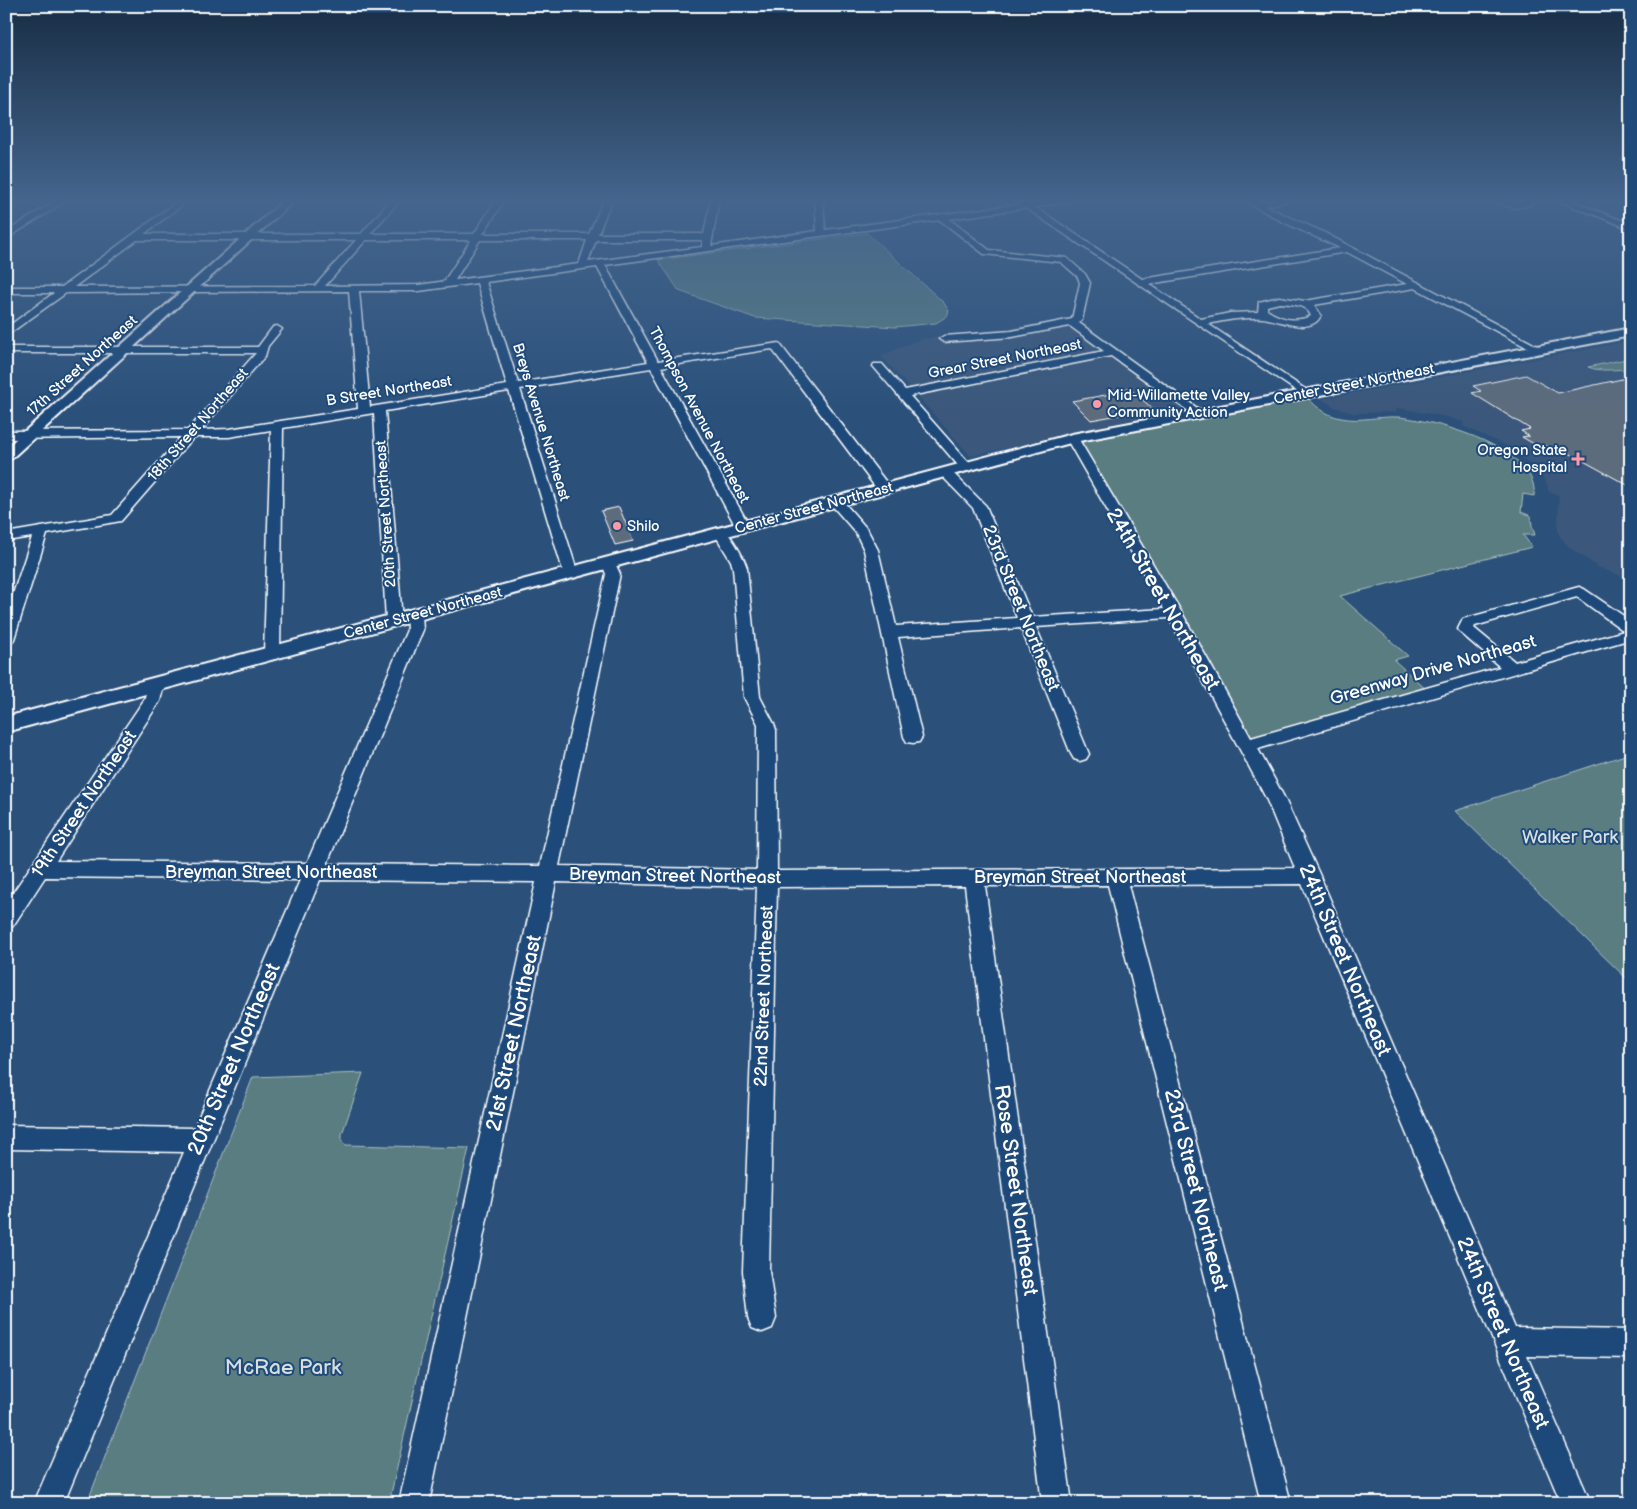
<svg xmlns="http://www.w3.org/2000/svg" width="1637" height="1509" font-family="'Balsamiq Sans',sans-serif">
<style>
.built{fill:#3a597c}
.green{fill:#5a7d81;stroke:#acbec0}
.building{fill:#5d6c7d;stroke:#fff}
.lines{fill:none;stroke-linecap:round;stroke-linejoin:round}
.minor-casing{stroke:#fff;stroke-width:3}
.major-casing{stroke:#fff;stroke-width:4}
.minor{fill:#1f4a7a;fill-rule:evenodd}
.major{fill:#1f4a7a;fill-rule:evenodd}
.poi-dot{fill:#ff9aa2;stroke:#1f4a7a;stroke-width:2}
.labels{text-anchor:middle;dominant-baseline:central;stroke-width:4;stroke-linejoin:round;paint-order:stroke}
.far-street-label{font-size:15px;fill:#fff;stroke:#1f4a7a}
.far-poi-label{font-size:15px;fill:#fff;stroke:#1f4a7a;text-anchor:start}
.street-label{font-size:18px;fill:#fff;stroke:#1f4a7a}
.park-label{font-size:18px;fill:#d6dee0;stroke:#1f4a7a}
.near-street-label{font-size:21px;fill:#fff;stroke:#1f4a7a}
.near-park-label{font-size:21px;fill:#d6dee0;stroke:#1f4a7a}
</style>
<rect width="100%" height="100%" fill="#2b517b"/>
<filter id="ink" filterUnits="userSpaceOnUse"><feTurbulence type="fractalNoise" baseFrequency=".02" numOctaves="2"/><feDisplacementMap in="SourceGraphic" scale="10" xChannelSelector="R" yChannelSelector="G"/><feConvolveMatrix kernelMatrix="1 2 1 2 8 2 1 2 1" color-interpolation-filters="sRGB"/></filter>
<g filter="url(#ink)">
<!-- built -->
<g class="built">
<polygon points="1070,319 1085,324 1197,405 971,456 881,356 920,339"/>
<polygon points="1631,341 1631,580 1598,567 1569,547 1559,535 1558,529 1559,495 1549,492 1547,484 1538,470 1505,445 1463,426 1464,422 1443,416 1397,408 1396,412 1353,413 1334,407 1322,399"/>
</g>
<!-- green -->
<g class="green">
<polygon points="867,233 944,303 949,311 947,316 936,323 895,327 755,318 679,291 658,260"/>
<path d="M1631,358V370C1615,368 1603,373 1588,367Z"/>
<path d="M1304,393C1313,405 1325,415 1341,418C1360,422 1379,416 1398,417C1433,420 1540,448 1534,496L1523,494L1521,512L1531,516L1532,526L1535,535H1523L1532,547L1340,596L1408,656L1394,660L1429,692L1247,746L1072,438Z"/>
<polygon points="1631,753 1631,983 1455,811"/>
<polygon points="363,1073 342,1134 342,1142 346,1145 469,1148 389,1503 87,1503 253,1077"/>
</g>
<!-- building -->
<g class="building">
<polygon points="1526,375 1558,393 1631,377 1631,487 1567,452 1553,450 1547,446 1539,447 1522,437 1529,436 1521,431 1530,429 1472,393 1481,391 1473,386"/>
<polygon points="1129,388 1153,409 1091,420 1072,401 1111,394 1108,391"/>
<polygon points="619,507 633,541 615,545 601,511"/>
</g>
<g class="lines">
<!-- minor casing -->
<g class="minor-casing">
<g id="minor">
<polygon points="59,199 69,199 6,239 6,232"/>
<path d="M181,199H190L144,234H361L392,199H401L370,234H474L497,199H505L483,234H589L604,199H612L598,234H704L711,199H719L711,246L817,231L815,199H823L825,230L1021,204L1025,202L1079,199L1075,201L1035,207L1142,279L1340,248L1283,222L1241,199C1248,199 1255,202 1261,202C1273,201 1284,199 1297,199L1265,206L1323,232L1543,349L1538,352L1534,351L1415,288L1314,305L1321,315C1312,337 1277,319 1263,318C1244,317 1226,320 1208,324L1308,391L1310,393L1308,395L1304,396L1026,208L949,219L989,250L1067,258L1085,274L1090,283L1082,320L1079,323L1204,413L1198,417L1194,415L1111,356L910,396L970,464L972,467L966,471L962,470L873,366L874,364H882L905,390L1104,351L1070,326L1012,337L944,342L939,339L944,336L1012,331L1072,319L1080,283L1078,277L1061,262L984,254L940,220L605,265L658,361L779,343L889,486L890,489L889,492H879L772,349L661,367L750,527L743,531L736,527L651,368L520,389L578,574L576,577H566L564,574L509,391L385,411L402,620L399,624H389L386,620L374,413L283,428L280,654L278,658L272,659L266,658L264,654L271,430L229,437H194L121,521L47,534L14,639L11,643L6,644V615L32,537L6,541V533L112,515L181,437L6,439V431L188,430L256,353H6V347H258L273,327L277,326L282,329L268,346L265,356L201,430L229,429L358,409L349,291L66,293L6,336V328L54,293H6V287H62ZM137,240H356L315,286L74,287ZM366,240H471L445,280L446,281L419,285L325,286ZM480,240H587L579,264L455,280ZM596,240H703L702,247L588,262ZM1347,252L1407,284L1305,301L1279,297L1259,302L1258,312L1230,313L1201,319L1149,284ZM597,267L648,362L518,383L486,282ZM477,283L507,385L370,407L359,291H419ZM1279,303C1290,304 1307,304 1311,316C1296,323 1280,319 1267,310V306Z"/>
<path d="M1495,199C1505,199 1513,203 1522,202L1519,199H1528L1532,203C1521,211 1505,208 1495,199Z"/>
<polygon points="1554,199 1566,199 1631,224 1631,229"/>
<path d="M1072,434L1078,438L1182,613L1251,738L1500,667L1461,633L1458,629L1463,619L1579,587L1584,589L1631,621V639L1258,749L1284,797L1320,876L1515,1328L1631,1330V1358L1527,1356L1591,1503H1561L1302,884L1128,885L1291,1503H1261L1108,885L985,886L1072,1503H1042L965,886L777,887L769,1271L776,1318L772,1328L762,1332L752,1328L748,1318L743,1271L757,887L556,882L429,1503H399L536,882L320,880L64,1503H34L184,1152L6,1149V1125L194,1128L300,880L45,877L13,926L6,929V903L144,700L150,681L156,679L162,681L164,685L160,701L56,861L307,863L407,630L406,615L409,612H419L422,615L423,630L327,864L540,866L606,574L602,564L604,561H614L620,574L559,866L757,870L758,730V724L744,697L733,568L731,561L714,533L721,529C730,531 744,558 747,568L760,697L774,724L776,730L777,871L1295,868L1266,798L1169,618L1036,627L1089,754L1086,759L1080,761L1074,759L1071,754L1021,628L898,637L922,737L919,742L913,743L907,742L904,737L864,550L856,533L829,502L831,499H841L867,529L878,550L896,626L1017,618L973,508L942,476L940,473L942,470H950L986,506L1032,617L1164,609L1066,438ZM1577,597L1624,631L1515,662L1474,628L1475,626Z"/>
</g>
</g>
<!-- major casing -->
<g class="major-casing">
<g id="major">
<polygon points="285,199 296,199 11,459 6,460 6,448"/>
<polygon points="1631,328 1631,336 1074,442 6,732 6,717 1072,434"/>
</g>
</g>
<!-- minor -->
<use href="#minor" class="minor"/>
<!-- major -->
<use href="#major" class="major"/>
</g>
</g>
<!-- sky -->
<linearGradient id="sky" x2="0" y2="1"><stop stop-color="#182d44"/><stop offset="0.49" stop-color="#44658d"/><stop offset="1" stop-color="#44658d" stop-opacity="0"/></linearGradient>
<rect width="1637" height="410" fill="url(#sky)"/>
<!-- markers -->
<g class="poi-dot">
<circle cx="1097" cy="404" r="5"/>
<path d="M1575.5 451.5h5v5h5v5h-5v5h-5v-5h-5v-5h5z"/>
<circle cx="617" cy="526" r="5"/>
</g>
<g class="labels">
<!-- far-street labels -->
<g class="far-street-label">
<text transform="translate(1005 359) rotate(-11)">Grear Street Northeast</text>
<text transform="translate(82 366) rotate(-42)">17th Street Northeast</text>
<text transform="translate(1354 384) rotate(-11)">Center Street Northeast</text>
<text transform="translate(389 391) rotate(-9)">B Street Northeast</text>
<text transform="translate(699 415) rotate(62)">Thompson Avenue Northeast</text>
<text transform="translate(541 422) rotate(73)">Breys Avenue Northeast</text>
<text transform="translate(198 425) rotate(-49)">18th Street Northeast</text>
<text transform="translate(814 508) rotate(-15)">Center Street Northeast</text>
<text transform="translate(386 514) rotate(-94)">20th Street Northeast</text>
<text transform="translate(423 613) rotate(-15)">Center Street Northeast</text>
</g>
<!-- far-poi labels -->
<g class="far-poi-label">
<text x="1107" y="395">Mid-Willamette Valley<tspan x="1107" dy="17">Community Action</tspan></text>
<text x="1567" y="450" text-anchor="end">Oregon State<tspan x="1567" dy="17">Hospital</tspan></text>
<text x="627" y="526">Shilo</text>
</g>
<!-- street labels -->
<g class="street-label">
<text transform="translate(1021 608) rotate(68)">23rd Street Northeast</text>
<text transform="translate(1433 670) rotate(-16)">Greenway Drive Northeast</text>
<text transform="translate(84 804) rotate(-56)">19th Street Northeast</text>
<text x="271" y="872">Breyman Street Northeast</text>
<text transform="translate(675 876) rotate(1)">Breyman Street Northeast</text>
<text x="1080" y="877">Breyman Street Northeast</text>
<text transform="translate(764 996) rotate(-88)">22nd Street Northeast</text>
</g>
<!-- park labels -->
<g class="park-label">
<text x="1570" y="837">Walker Park</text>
</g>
<!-- near-street labels -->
<g class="near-street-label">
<text transform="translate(1163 599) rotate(60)">24th Street Northeast</text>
<text transform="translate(1345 960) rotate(67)">24th Street Northeast</text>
<text transform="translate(514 1033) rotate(-78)">21st Street Northeast</text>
<text transform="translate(234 1059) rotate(-67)">20th Street Northeast</text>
<text transform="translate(1016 1190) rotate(82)">Rose Street Northeast</text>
<text transform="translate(1196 1190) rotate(76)">23rd Street Northeast</text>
<text transform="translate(1503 1333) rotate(67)">24th Street Northeast</text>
</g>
<!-- near-park labels -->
<g class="near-park-label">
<text x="283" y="1367">McRae Park</text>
</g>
</g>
<!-- margin -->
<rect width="1637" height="1509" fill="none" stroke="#1f4a7a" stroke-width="25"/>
<rect x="12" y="12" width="1612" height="1484" fill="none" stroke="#fff" stroke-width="2" filter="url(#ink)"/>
</svg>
